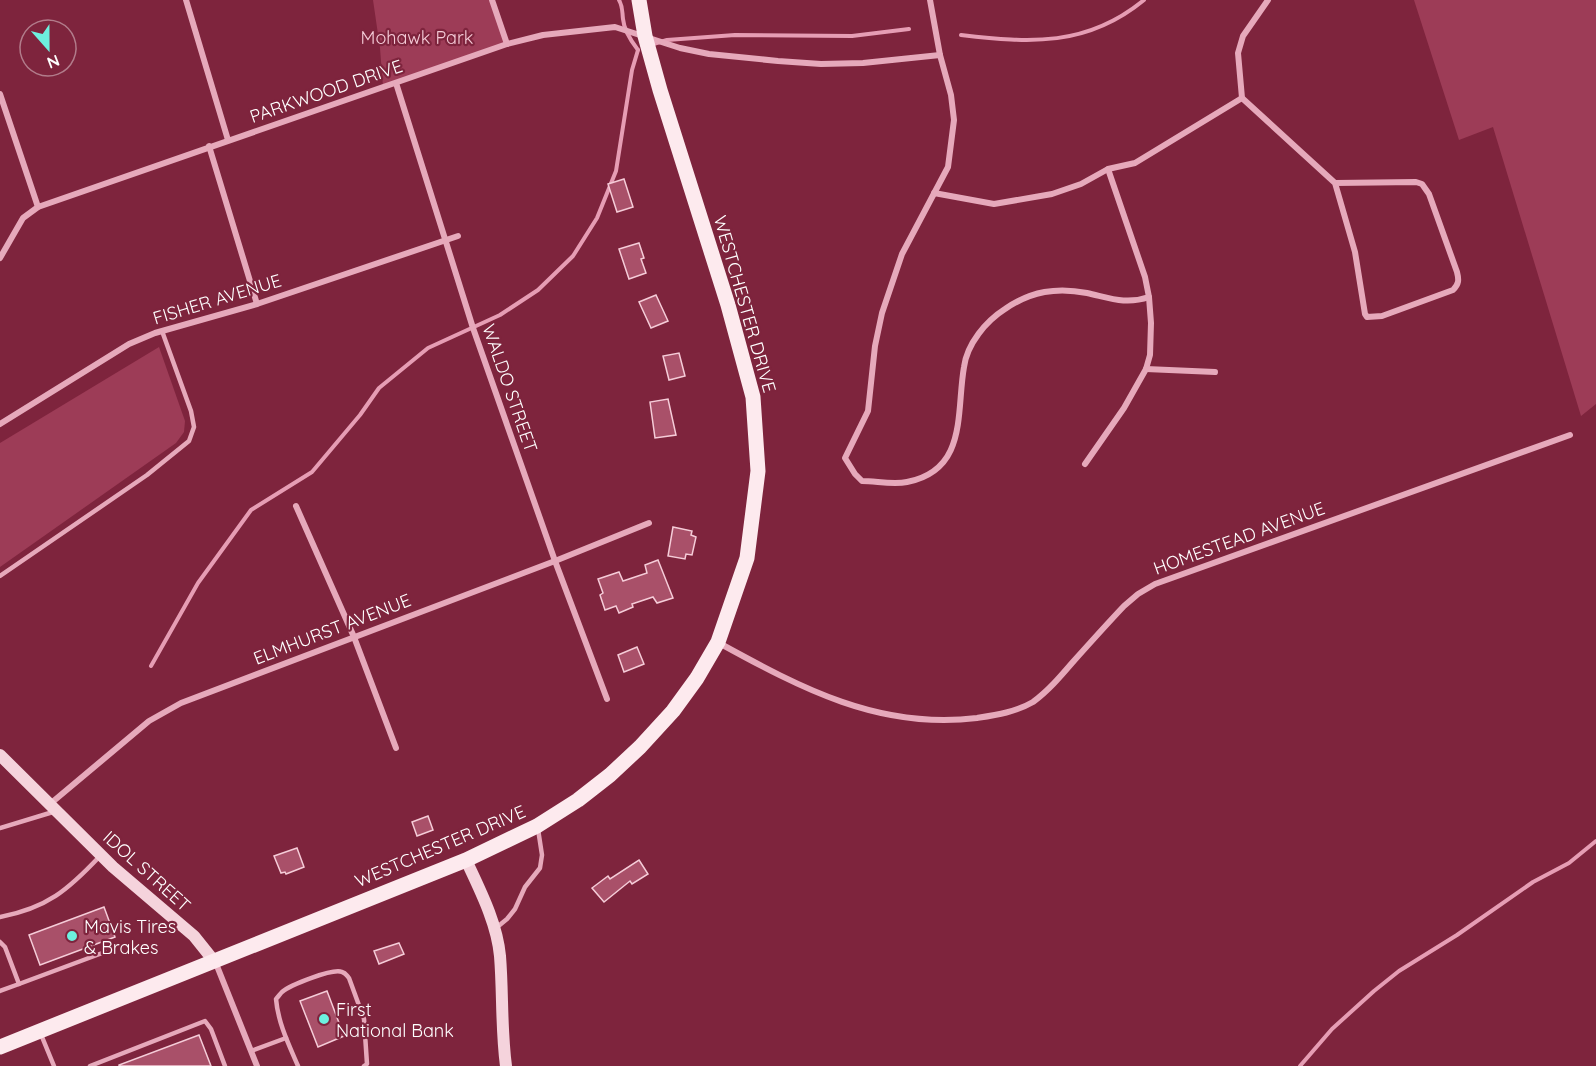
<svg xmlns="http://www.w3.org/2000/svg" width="1596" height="1066" font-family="Quicksand,sans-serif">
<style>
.green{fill:#9d3c57}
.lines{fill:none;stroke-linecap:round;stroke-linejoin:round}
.stream{stroke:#e69db4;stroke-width:4}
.building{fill:#a95069;stroke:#f5ccd8;stroke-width:1.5}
.lane{stroke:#e6a9bb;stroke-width:4.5}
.street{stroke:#e6a9bb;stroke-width:6}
.secondary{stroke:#f5d3dc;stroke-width:12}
.primary{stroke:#fdeaee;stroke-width:15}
.poi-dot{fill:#6df0df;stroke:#7e243d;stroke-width:2}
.labels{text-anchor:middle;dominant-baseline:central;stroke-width:4.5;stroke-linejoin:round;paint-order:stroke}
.park-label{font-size:18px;fill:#f5ccd8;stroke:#7e243d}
.street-label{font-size:18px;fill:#fff;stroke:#7e243d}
.poi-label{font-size:18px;fill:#fff;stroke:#7e243d;text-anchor:start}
</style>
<rect width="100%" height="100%" fill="#7e243d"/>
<!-- green -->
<g class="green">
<polygon points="373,0 492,0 507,44 383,87 380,48"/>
<polygon points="1414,0 1596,0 1596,404 1581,416 1493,127 1459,140"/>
<polygon points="159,347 185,421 184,432 176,443 0,567 0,443"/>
</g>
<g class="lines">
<!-- stream -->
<g class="stream">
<path d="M619,0C623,7 622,11 623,19C624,31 631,41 638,50"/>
<path d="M961,35C1030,43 1087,47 1144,0"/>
<polyline points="650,45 667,40 735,35 852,36 909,29"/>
<polyline points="151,666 198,583 251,510 312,472 360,415 379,388 428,348 500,315 538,290 573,256 597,218 616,171 632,70 638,50"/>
<polyline points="1300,1066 1332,1029 1374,991 1399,971 1457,935 1533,882 1569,863 1596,841"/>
</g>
</g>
<!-- building -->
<g class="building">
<polygon points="624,179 633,207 617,212 608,184"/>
<polygon points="639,243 644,258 641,259 646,273 629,279 619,249"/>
<polygon points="656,295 668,321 651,328 639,302"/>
<polygon points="679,353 685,376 669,380 663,356"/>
<polygon points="668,399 676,435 655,438 650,402"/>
<polygon points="673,527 692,531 691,535 696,537 692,555 686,554 685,559 668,556"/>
<polygon points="658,560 673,598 657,603 653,597 632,604 633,607 619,613 616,606 605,610 600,595 603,593 598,579 619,572 623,581 647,573 645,565"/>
<polygon points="637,647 644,664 624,672 618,655"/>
<polygon points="428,816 433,830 417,836 412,822"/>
<polygon points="297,848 304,867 286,874 285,872 281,873 274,856"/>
<polygon points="639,860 648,874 632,884 630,881 604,902 592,888 608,876 610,879"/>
<polygon points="104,907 115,937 40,965 29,935"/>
<polygon points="399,943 404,954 379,964 374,951"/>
<polygon points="327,991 344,1036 318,1047 300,1001"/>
<polygon points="199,1035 211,1066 119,1066 119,1065"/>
</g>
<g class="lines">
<!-- lane -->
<g class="lane">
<polyline points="0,576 147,475 189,441 194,427 191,411 162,331"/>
<polyline points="0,828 53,812"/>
<path d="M0,917C47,908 68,890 100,856"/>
<polyline points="496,928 507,919 515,909 525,887 540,868 542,855 538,829"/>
<polyline points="0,942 5,947 19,984 105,952"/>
<polyline points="0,991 19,984"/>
<polyline points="40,1032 54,1066"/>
<polyline points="251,1051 286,1038"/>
<polyline points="90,1066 205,1021 211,1029 225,1066"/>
<path d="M298,1066C289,1045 278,1023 276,999C278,997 280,994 282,992C290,985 333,968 342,972C346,973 346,975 349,978L364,1019L367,1064L364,1066"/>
</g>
<!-- street -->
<g class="street">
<polyline points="186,0 228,140"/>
<polyline points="492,0 507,44"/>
<path d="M930,0L940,55L951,95L954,120L948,167L902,254L882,313L875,346L868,411L845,458L855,474L862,481C876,481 893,485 907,482C968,470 956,412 964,367C967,344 986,321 1005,309C1031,291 1057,287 1087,293C1110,298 1126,305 1149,297"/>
<path d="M1268,0L1243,36L1238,53L1242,98L1335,183L1355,252L1365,314L1367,317L1382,316L1453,290C1459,284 1459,280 1457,272L1429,194L1422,184L1416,182L1335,183"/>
<polyline points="396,83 473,328 555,561 607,699"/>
<polyline points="0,94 38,207"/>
<polyline points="209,146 257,304"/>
<polyline points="934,193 994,204 1052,194 1081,184 1108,169 1135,163 1242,98"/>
<polyline points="0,258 23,218 38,207 507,44 543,35 615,27 680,48 709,54 778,61 821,64 863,63 940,55"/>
<polyline points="1146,369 1215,372"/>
<polyline points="0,424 129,344 155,333 257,304 458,236"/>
<polyline points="1085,464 1124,408 1146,369 1150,355 1151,323 1149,297 1145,277 1108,169"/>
<polyline points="296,506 354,637 396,748"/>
<path d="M719,643C801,688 879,730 977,718C996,715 1016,712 1033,702C1048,691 1060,677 1072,663C1089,644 1106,625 1124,606L1138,594L1155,584L1570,435"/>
<polyline points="50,804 149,721 181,703 555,561 649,523"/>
<polyline points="215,961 257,1066"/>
</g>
<!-- secondary -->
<g class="secondary">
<polyline points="0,755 113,867 194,936 214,961"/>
<path d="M466,860C480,890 497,923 500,956C503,993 501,1029 506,1066"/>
</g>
<!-- primary -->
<polyline class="primary" points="0,1047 466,860 537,826 578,800 610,775 640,747 673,711 697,678 718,642 747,558 758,471 753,397 728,305 660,90 645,36 639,0"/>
</g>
<!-- markers -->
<g class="poi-dot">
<circle cx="72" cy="936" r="6"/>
<circle cx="324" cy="1019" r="6"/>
</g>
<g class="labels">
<!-- park labels -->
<g class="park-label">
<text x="417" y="37">Mohawk Park</text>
</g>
<!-- street labels -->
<g class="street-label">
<text transform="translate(326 91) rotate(-19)">PARKWOOD DRIVE</text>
<text transform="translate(217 299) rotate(-17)">FISHER AVENUE</text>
<text transform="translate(745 304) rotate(74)">WESTCHESTER DRIVE</text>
<text transform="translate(510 388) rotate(71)">WALDO STREET</text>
<text transform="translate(1239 538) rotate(-20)">HOMESTEAD AVENUE</text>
<text transform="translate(332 629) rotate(-21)">ELMHURST AVENUE</text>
<text transform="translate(440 846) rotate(-23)">WESTCHESTER DRIVE</text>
<text transform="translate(147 871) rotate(42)">IDOL STREET</text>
</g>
<!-- poi labels -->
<g class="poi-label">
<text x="84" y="926">Mavis Tires<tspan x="84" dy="21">&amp; Brakes</tspan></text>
<text x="336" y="1009">First<tspan x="336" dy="21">National Bank</tspan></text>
</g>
</g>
<!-- north arrow -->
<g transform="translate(48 48) rotate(159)"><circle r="28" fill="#7e243d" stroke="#b27c8b" stroke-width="1.5"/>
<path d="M0-4.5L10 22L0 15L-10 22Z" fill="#6df0df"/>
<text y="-9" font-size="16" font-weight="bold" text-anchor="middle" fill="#ffffff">N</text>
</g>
</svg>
